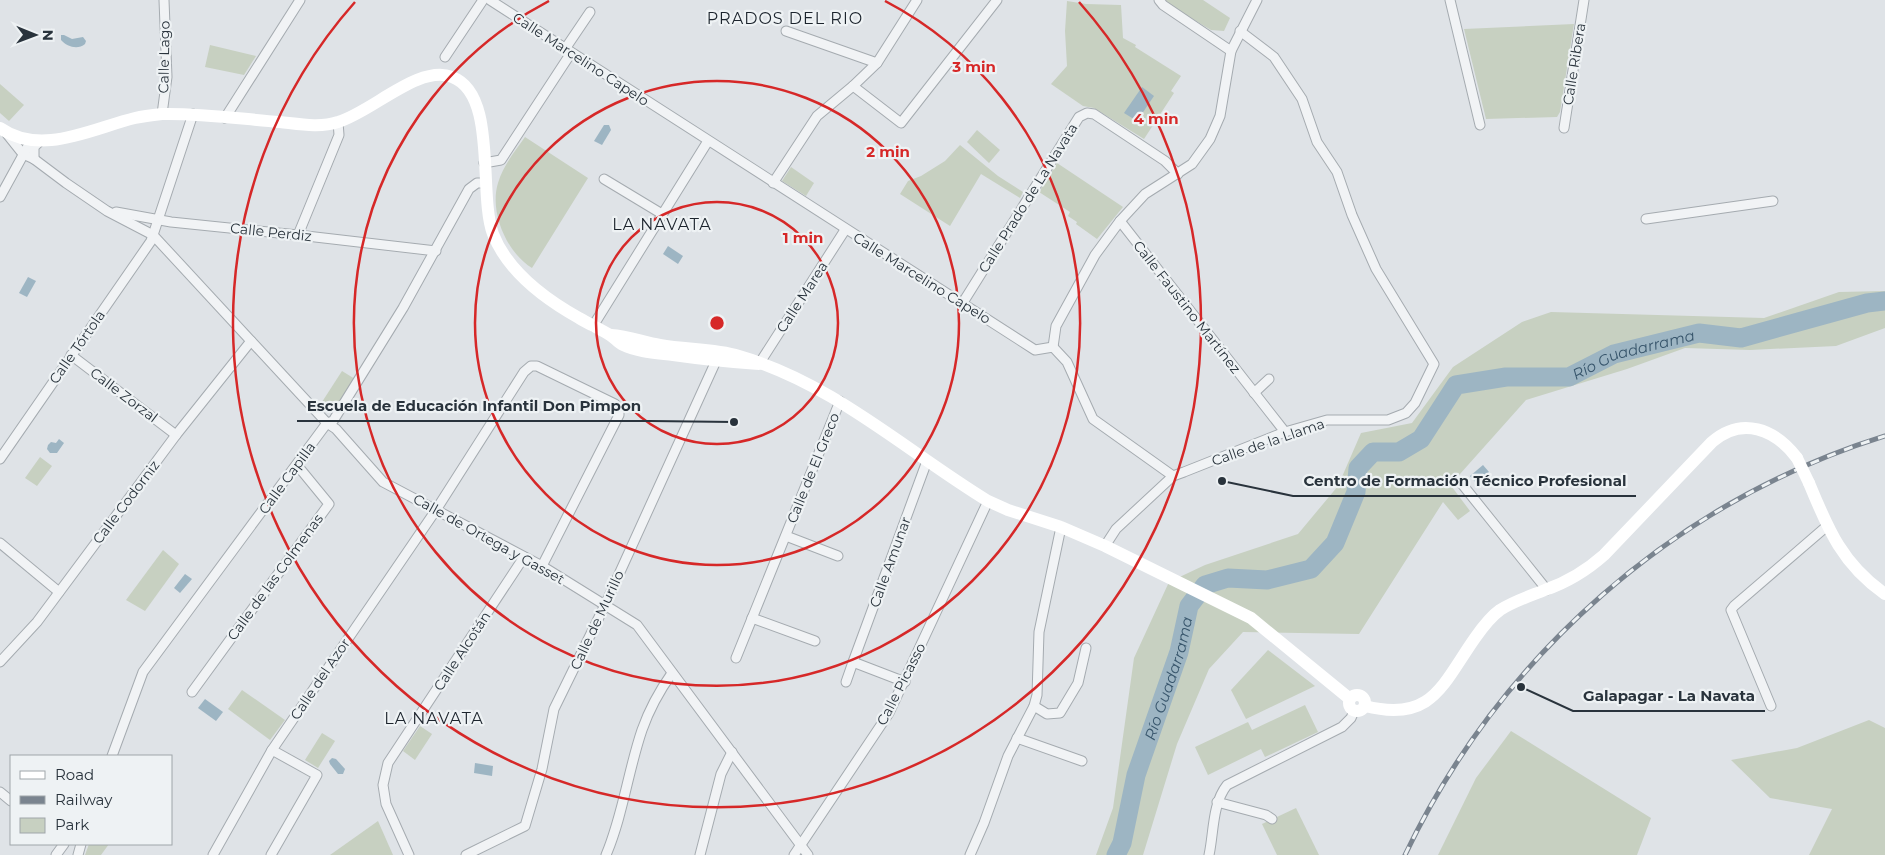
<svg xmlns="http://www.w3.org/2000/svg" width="1885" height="855" font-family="Montserrat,sans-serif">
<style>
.green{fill:#c7d0c1}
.water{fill:#9db5c3}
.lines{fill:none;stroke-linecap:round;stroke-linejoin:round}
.river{stroke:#9db5c3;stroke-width:19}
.minor-casing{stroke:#a5abb0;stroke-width:11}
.minor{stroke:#f1f3f5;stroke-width:9}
.secondary{stroke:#fff;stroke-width:12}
.rail-casing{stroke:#7a848f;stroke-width:5}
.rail{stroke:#eef2f4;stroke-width:3;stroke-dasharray:9;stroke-linecap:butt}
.secondary-bridge{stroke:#fff;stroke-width:12}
.ring{fill:none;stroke:#d62828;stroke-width:2.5}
.labels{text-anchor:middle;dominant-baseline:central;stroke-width:4.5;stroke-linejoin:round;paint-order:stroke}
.street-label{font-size:14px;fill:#29333c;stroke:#eef2f4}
.water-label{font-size:15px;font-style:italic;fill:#38566c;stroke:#eef2f4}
.quarter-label{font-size:16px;letter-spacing:1px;fill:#1c242d;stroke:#eef2f4}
.centre{fill:#d62828;stroke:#eef2f4;stroke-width:2.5}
.ring-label{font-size:15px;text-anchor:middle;font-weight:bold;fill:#d62828;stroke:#eef2f4;stroke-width:4.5;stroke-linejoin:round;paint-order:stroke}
.leader{fill:none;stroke:#29333c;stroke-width:2}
.callout-dot{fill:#29333c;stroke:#eef2f4;stroke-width:2}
.callout-label{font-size:15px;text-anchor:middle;font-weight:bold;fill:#29333c;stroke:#eef2f4;stroke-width:4.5;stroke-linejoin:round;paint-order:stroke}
</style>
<rect width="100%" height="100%" fill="#dfe3e7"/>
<!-- green -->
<g class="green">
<polygon points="1165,0 1203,0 1230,18 1224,31 1211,30 1169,5"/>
<polygon points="1067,1 1086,4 1121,5 1123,38 1136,45 1135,47 1181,76 1171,91 1174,93 1144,139 1094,108 1083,106 1051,84 1067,66 1065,31"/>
<polygon points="1574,24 1560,112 1557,117 1486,119 1464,29"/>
<polygon points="210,45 256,56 244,75 205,67"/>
<polygon points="0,84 24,105 9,121 0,113"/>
<polygon points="977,130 1000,150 989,163 967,142"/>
<path d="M525,137L588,178L532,268C507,253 489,212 498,183C503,166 515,151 525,137Z"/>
<polygon points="960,145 998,176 1023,192 1020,198 981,174 950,226 900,194 908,181 921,176 945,161"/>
<polygon points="1057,163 1123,207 1097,239 1076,224 1077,222 1068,216 1070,212 1039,192"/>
<polygon points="791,167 814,183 806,196 782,181"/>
<polygon points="1885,291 1885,328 1836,346 1750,350 1685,348 1627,369 1526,400 1460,474 1452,487 1470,511 1458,520 1443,502 1359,634 1243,632 1209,669 1177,744 1143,855 1096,855 1113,808 1134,658 1169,582 1205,565 1298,534 1338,486 1361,433 1412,423 1453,367 1522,322 1551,312 1764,318 1839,292"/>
<polygon points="342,371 355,379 335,411 322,402"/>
<polygon points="40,457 52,466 37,486 25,478"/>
<polygon points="163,550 179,564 145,611 126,600"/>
<polygon points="1268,650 1315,686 1246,719 1231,690"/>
<polygon points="242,690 285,720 270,740 228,709"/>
<polygon points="1305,705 1318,732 1265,757 1261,749 1208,775 1195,747 1248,722 1252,730"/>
<polygon points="1869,720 1885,728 1885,855 1809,855 1832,809 1770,798 1731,760 1797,748"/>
<polygon points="420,726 432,734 415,760 403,751"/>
<polygon points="1511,731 1651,818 1637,855 1438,855 1476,778"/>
<polygon points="322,733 335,741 318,768 305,760"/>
<polygon points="1296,808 1319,855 1277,855 1262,824"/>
<polygon points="378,821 393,855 330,855"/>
<polygon points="89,844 109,844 101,855 85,855"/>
</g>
<!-- water -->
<g class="water">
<path d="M61,35H64L72,39L83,37L86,41L85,44C78,50 67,47 61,40Z"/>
<polygon points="1142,87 1154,96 1137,121 1124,113"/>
<polygon points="604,125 609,125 611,130 602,145 594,141"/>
<polygon points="668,246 683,256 678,264 663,254"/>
<polygon points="28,277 36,281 27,297 19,293"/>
<polygon points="59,439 64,443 57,453 50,453 47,449 48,445 51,442 56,443"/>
<polygon points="1483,465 1489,472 1476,483 1470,476"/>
<polygon points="185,574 192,579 180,593 174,588"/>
<polygon points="205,699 223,712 216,721 198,708"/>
<polygon points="332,758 336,759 345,769 343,774 338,774 330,764 329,761"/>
<polygon points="475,763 493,766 492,776 474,773"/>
</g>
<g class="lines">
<!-- river -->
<path class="river" id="s1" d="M1116,855L1122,843L1136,775L1179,652L1189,606L1205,585L1228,578L1267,580L1311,569L1335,543L1356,492L1358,468L1373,452H1399L1421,439L1456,385L1506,377H1569L1614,354L1699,333L1741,338L1867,303L1885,301"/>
<!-- minor casing -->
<g class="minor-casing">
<g id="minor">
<polyline points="490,0 1035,350 1053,347 1067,362 1093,419 1173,476"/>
<polyline points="1159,0 1163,5 1231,51 1257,0"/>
<polyline points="1450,0 1480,125"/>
<polyline points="786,31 877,63"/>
<polyline points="565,49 590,12"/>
<polyline points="445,57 483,0"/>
<polyline points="853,86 901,123 997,0"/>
<polyline points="162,114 167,77 164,0"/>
<polyline points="225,118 300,0"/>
<polyline points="1564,128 1584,0"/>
<polyline points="7,134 23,154 34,159 66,183 107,211 153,235 327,423 336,429 383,482 542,566 637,625 808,855"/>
<polyline points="34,159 34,147 40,141"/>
<polyline points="484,163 501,160 571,53"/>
<polyline points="604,179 662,214"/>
<polyline points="773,183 817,116 853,86 877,63 917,0"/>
<polyline points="0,197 28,146"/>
<polyline points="116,212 171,222 298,235 436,251"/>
<polyline points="1646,219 1773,201"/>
<polyline points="1120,221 1285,432"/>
<polyline points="298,235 339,135 338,122"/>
<polyline points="962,304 1079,117 1087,113 1094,114 1165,161 1178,174"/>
<polyline points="593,326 708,141"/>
<polyline points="1053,347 1056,326 1095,255 1120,221 1145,194 1192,164 1210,139 1220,116 1231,51"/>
<polyline points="71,355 176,435"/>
<polyline points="759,364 845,230"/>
<polyline points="1254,393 1269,379"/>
<polyline points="0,459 151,241 193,114"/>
<polyline points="1462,484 1547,590"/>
<polyline points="786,536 838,556"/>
<polyline points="0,543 59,592"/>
<polyline points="1105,546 1116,529 1173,476 1184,472 1285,432 1327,420 1388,420 1406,413 1415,403 1434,364 1376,269 1352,215 1337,172 1317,142 1302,99 1274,57 1240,31"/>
<polyline points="752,618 815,641"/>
<polyline points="736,658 840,401"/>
<polyline points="0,662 37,622 176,435 251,341"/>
<polyline points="846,682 853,662"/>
<polyline points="905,682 853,662 927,461"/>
<polyline points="192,692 329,504 297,465"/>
<polyline points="1034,706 1047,714 1060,713 1078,683 1086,648"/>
<polyline points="1771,706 1731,610 1734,606 1827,526"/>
<polyline points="1017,738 1082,761"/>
<polyline points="112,756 143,672 327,423 333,421 403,308 469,189 477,183 486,183"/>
<polyline points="0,792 11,801"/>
<polyline points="1217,802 1266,815 1272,819"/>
<polyline points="56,855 64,844"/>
<polyline points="78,855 81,844"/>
<polyline points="213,855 272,750 436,510 524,372 531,366 537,366 615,404 619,409 619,415 542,566"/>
<polyline points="271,855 317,775 272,750"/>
<polyline points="409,855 386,804 383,785 388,763 524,557"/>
<polyline points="466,855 525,826 542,769 554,709 605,605 716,361"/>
<path d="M606,855C623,815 628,771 642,730C649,710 660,690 672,673"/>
<polyline points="700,855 721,774 732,752"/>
<polyline points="794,855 889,713 988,501"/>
<polyline points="970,855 984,823 1008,756 1034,706 1037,695 1039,632 1061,527"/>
<path d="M1209,855C1214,832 1212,804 1227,785L1342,727L1351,718L1354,711"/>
</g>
</g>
<!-- minor -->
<use href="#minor" class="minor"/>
<!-- secondary -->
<g class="secondary">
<path d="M0,128C41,157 93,128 135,118C144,116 153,115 162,114C201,113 241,119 280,122C299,124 320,128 338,122C372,112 419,64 452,77C498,94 478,194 493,234C508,272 545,299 579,318C589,324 600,329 610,335C615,338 618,343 623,345C637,352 657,353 673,355C701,359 730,362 759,364"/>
<path d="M611,335C628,336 643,342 660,345C686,350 713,348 739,356C833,383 906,451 988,501L1008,510L1061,527L1105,546L1251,618L1350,699"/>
<path d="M1809,483C1828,529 1842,564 1885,594"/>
<circle cx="1357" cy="703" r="8"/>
<path d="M1365,706C1432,723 1442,685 1475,638C1482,628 1490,617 1500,610C1514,601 1530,596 1545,590C1568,582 1586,571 1604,555L1712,442C1742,416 1775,429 1797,458"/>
</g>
<!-- rail casing -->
<g class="rail-casing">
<path id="rail" d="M1405,855C1500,656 1674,502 1885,436"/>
</g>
<!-- rail -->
<use href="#rail" class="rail"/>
<!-- secondary-bridge -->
<polyline class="secondary-bridge" points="1797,458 1809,483"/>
</g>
<!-- distance rings -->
<g class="ring">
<circle cx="717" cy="323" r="121"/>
<circle cx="717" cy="323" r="242"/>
<path d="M885 1A363 363 0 1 1 549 1"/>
<path d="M1079 2A484 484 0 1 1 355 2"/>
</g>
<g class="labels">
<!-- street labels -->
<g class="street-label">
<text transform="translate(164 57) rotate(-89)">Calle Lago</text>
<text transform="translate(581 59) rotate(33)">Calle Marcelino Capelo</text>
<text transform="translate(1574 64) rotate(-81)">Calle Ribera</text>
<text transform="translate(1028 198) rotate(-58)">Calle Prado de La Navata</text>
<text transform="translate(271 232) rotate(6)">Calle Perdiz</text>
<text transform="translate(922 278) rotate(32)">Calle Marcelino Capelo</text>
<text transform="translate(802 297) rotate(-57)">Calle Marea</text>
<text transform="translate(1187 307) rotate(52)">Calle Faustino Martínez</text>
<text transform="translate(77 347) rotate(-55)">Calle Tórtola</text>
<text transform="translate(124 395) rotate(37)">Calle Zorzal</text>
<text transform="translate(1268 442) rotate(-19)">Calle de la Llama</text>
<text transform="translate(813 468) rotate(-68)">Calle de El Greco</text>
<text transform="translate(287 478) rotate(-54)">Calle Capilla</text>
<text transform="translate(126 502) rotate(-53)">Calle Codorniz</text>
<text transform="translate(489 539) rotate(29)">Calle de Ortega y Gasset</text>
<text transform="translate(890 562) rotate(-70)">Calle Amunar</text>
<text transform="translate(275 577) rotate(-54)">Calle de las Colmenas</text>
<text transform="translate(597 620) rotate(-65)">Calle de Murillo</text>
<text transform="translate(462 651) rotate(-57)">Calle Alcotán</text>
<text transform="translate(320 679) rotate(-56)">Calle del Azor</text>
<text transform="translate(901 684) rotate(-63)">Calle Picasso</text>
</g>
<!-- water labels -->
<g class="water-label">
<text stroke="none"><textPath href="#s1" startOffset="830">Río Guadarrama</textPath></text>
<text stroke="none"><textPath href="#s1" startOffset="185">Río Guadarrama</textPath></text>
</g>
<!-- quarter labels -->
<g class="quarter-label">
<text x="785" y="18">PRADOS DEL RIO</text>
<text x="662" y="224">LA NAVATA</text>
<text x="434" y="718">LA NAVATA</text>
</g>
</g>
<circle cx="717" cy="323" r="8" class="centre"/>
<g class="ring-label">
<text x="974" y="72">3 min</text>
<text x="1156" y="124">4 min</text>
<text x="888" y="157">2 min</text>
<text x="803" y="243">1 min</text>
</g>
<!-- callouts -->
<path class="leader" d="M734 422L651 421H297M1222 481L1293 496H1636M1521 687L1573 711H1765"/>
<g class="callout-dot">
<circle cx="734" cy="422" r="5"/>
<circle cx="1222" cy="481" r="5"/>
<circle cx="1521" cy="687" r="5"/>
</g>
<g class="callout-label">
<text x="474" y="411">Escuela de Educación Infantil Don Pimpon</text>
<text x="1465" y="486">Centro de Formación Técnico Profesional</text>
<text x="1669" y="701">Galapagar - La Navata</text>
</g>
<!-- legend -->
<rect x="10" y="755" width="162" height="90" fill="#eef2f4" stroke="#9fa6aa"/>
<rect x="20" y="771" width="25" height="8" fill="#ffffff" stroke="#9fa6aa"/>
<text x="55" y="780" font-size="15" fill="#29333c">Road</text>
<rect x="20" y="796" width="25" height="8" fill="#7a848f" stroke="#9fa6aa"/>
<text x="55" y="805" font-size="15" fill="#29333c">Railway</text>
<rect x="20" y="818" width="25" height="15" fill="#c7d0c1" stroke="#9fa6aa"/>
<text x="55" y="830" font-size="15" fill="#29333c">Park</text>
<!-- north arrow -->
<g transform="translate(35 35) rotate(91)" stroke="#eef2f4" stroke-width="4" paint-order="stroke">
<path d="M0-4L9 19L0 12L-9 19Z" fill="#29333c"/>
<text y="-8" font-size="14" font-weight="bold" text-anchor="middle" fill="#29333c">N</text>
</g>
</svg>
